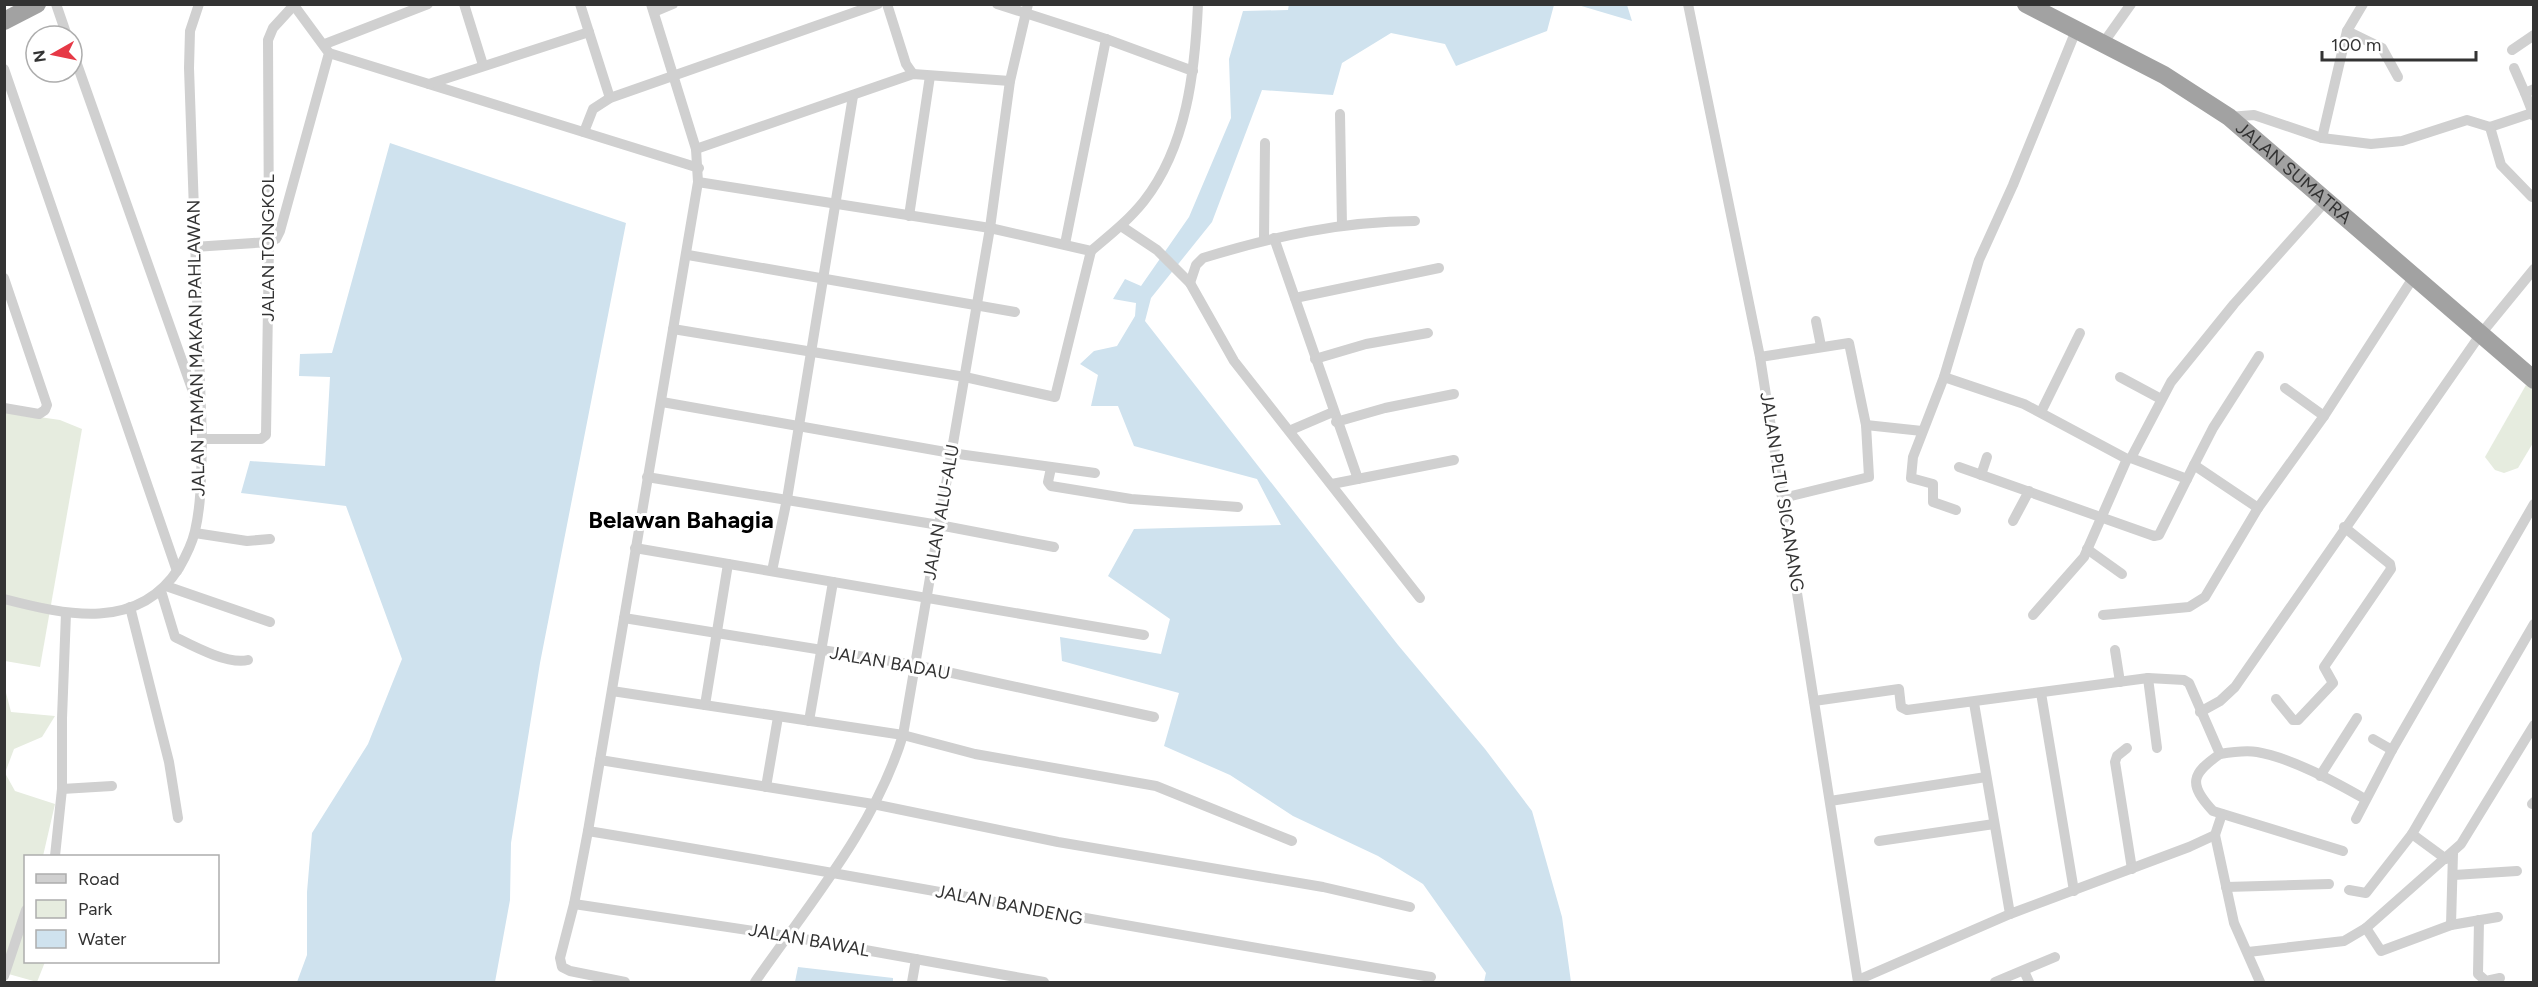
<svg xmlns="http://www.w3.org/2000/svg" width="2538" height="987" font-family="Figtree,sans-serif">
<style>
.green{fill:#e6ecdf}
.water{fill:#cfe2ee}
.lines{fill:none;stroke-linecap:round;stroke-linejoin:round}
.minor{stroke:#d0d0d0;stroke-width:10}
.trunk{stroke:#a2a2a2;stroke-width:18}
.labels{text-anchor:middle;dominant-baseline:central;stroke-width:6;stroke-linejoin:round;paint-order:stroke}
.street-label{font-size:18px;fill:#333;stroke:#fff}
.district-label{font-size:24px;font-weight:bold;fill:#000;stroke:#fff}
</style>
<rect width="100%" height="100%" fill="#fff"/>
<!-- green -->
<g class="green">
<polygon points="2526,385 2533,390 2533,443 2518,468 2504,473 2495,470 2485,457"/>
<polygon points="5,412 60,420 82,429 40,667 5,661"/>
<polygon points="4,685 11,712 55,716 42,737 14,749 5,773 15,791 55,804 43,856 26,856 26,962 45,962 37,982 5,973"/>
</g>
<!-- water -->
<g class="water">
<polygon points="1289,4 1554,5 1547,31 1456,66 1445,44 1391,33 1342,63 1333,95 1262,90 1212,222 1151,298 1145,321 1398,645 1485,749 1532,811 1562,917 1571,982 1484,982 1486,973 1423,884 1378,856 1293,816 1230,775 1164,746 1179,693 1062,661 1060,637 1161,654 1170,619 1108,576 1134,529 1281,525 1257,479 1134,446 1118,406 1091,406 1098,375 1080,364 1094,351 1117,346 1135,316 1136,303 1113,299 1125,279 1141,286 1189,217 1231,118 1229,59 1243,11 1288,10"/>
<polygon points="1578,5 1627,5 1632,21"/>
<polygon points="390,143 626,223 540,663 511,843 510,900 495,982 297,982 307,955 307,892 312,833 368,744 402,659 346,506 241,493 250,461 325,466 330,377 299,376 300,354 332,353"/>
<polygon points="798,967 893,978 893,982 795,982"/>
</g>
<g class="lines">
<!-- minor -->
<g class="minor">
<polyline points="56,4 67,36"/>
<polyline points="464,4 483,65"/>
<polyline points="580,4 610,98"/>
<polyline points="887,4 906,64 913,74"/>
<polyline points="997,4 1106,39 1193,71"/>
<polyline points="1688,4 1760,357 1858,982"/>
<polyline points="654,12 673,4"/>
<polyline points="2347,31 2382,48 2398,77"/>
<polyline points="2104,42 2131,4"/>
<polyline points="325,44 428,4"/>
<polyline points="72,50 196,400"/>
<polyline points="2512,50 2534,35"/>
<polyline points="329,53 699,168"/>
<polyline points="2514,68 2525,93"/>
<polyline points="4,69 177,571"/>
<polyline points="429,84 589,32"/>
<polyline points="2534,89 2525,93 2534,116"/>
<polyline points="1340,114 1342,226"/>
<polyline points="2229,117 2254,115 2322,138 2371,144 2402,141 2467,120 2490,127 2532,113"/>
<polyline points="2490,127 2501,165 2532,197"/>
<polyline points="584,132 593,109 610,98 878,4"/>
<polyline points="2322,138 2347,31 2363,4"/>
<polyline points="696,149 913,74 1010,81"/>
<path d="M698,182L990,228L1091,251C1110,235 1129,220 1144,201C1187,146 1195,71 1198,4"/>
<polyline points="909,216 930,76"/>
<polyline points="1121,226 1157,250 1190,283 1234,361 1420,598"/>
<polyline points="1274,238 1358,479"/>
<polyline points="1264,240 1265,143"/>
<polyline points="1065,244 1106,39"/>
<polyline points="194,247 269,242 276,239 280,231 329,53 293,4"/>
<polyline points="688,255 1015,312"/>
<polyline points="4,278 47,405 45,410 39,414 4,408"/>
<path d="M1190,283L1196,265L1203,258C1272,237 1342,221 1415,221"/>
<polyline points="1295,298 1439,268"/>
<polyline points="1816,321 1821,346"/>
<polyline points="673,329 965,377 1055,397 1091,251"/>
<polyline points="1760,357 1849,343 1866,425 1869,477 1783,498"/>
<polyline points="1315,359 1366,344 1428,333"/>
<polyline points="1944,377 2024,404 2127,459"/>
<polyline points="2120,377 2161,399"/>
<polyline points="2285,388 2324,416"/>
<polyline points="662,402 951,453 1095,473"/>
<polyline points="2041,412 2080,333"/>
<polyline points="1336,422 1385,408 1454,394"/>
<polyline points="1866,425 1922,431"/>
<polyline points="1291,430 1333,412"/>
<polyline points="202,439 261,439 266,435 269,242 268,40 273,28 295,4"/>
<polyline points="2131,458 2187,479"/>
<polyline points="2194,465 2213,428 2259,356"/>
<polyline points="1959,467 2154,536 2159,535 2194,465 2258,508"/>
<polyline points="1051,468 1048,482 1051,486 1131,499 1238,507"/>
<polyline points="1981,475 1987,457"/>
<polyline points="647,477 939,525 1054,547"/>
<polyline points="1332,484 1454,460"/>
<polyline points="1956,510 1933,502 1933,484 1911,478 1913,457 1944,377 1979,260 2013,185 2077,28"/>
<polyline points="2013,521 2029,491"/>
<polyline points="195,533 247,541 270,539"/>
<polyline points="635,548 1144,635"/>
<polyline points="2087,549 2122,574"/>
<polyline points="772,571 787,499 853,96"/>
<polyline points="166,586 270,622"/>
<path d="M161,591L175,637C193,646 228,665 248,660"/>
<path d="M4,599C66,615 138,632 179,568C186,556 192,544 195,531C202,501 201,470 202,439L189,68L190,31L199,4"/>
<polyline points="130,607 169,762 178,818"/>
<polyline points="2033,615 2084,557 2127,459 2131,458 2171,382 2234,304 2326,201"/>
<polyline points="2103,615 2189,607 2205,597 2258,508 2324,416 2413,278"/>
<polyline points="624,618 915,665 1154,717"/>
<polyline points="2115,650 2120,682"/>
<polyline points="2148,678 2157,748"/>
<polyline points="612,691 903,735 975,754 1156,786 1292,841"/>
<polyline points="2041,693 2074,891"/>
<polyline points="2276,699 2293,720 2298,720 2333,683 2324,667 2391,569 2390,564 2344,527"/>
<path d="M1814,701L1899,689L1901,707L1907,710L2148,678L2184,680L2189,683L2220,754C2191,774 2188,784 2213,811L2343,851"/>
<polyline points="1974,703 2010,914"/>
<polyline points="705,705 728,564"/>
<polyline points="2200,712 2220,701 2235,687 2480,335 2534,269"/>
<polyline points="809,721 833,582"/>
<polyline points="2373,739 2392,750"/>
<polyline points="2127,748 2117,756 2115,762 2132,869"/>
<path d="M2220,754C2232,752 2245,750 2257,752C2292,758 2335,782 2365,799"/>
<polyline points="600,760 873,804 1058,842 1323,887 1410,907"/>
<polyline points="2320,776 2357,718"/>
<polyline points="766,787 778,717"/>
<polyline points="62,789 112,786"/>
<polyline points="1830,801 1986,777"/>
<polyline points="2532,804 2534,802"/>
<polyline points="2356,819 2392,750 2534,504"/>
<path d="M588,831C869,877 1149,932 1431,977"/>
<polyline points="2412,834 2446,859"/>
<polyline points="2215,835 2234,923 2260,982"/>
<polyline points="1879,841 1994,824"/>
<polyline points="55,856 62,789 62,718 66,613"/>
<polyline points="2454,875 2517,871"/>
<polyline points="2226,887 2329,884"/>
<polyline points="2349,890 2366,893 2412,834 2534,624"/>
<polyline points="574,904 787,936 1044,982"/>
<polyline points="2479,920 2478,974 2486,981 2500,978"/>
<polyline points="2451,925 2453,853"/>
<polyline points="2366,928 2381,951 2451,925 2498,917"/>
<polyline points="2248,952 2344,941 2366,928 2461,844 2534,725"/>
<polyline points="2024,971 2029,982"/>
<polyline points="4,976 26,910"/>
<polyline points="1858,980 2010,914 2189,847 2215,835 2222,814"/>
<polyline points="625,982 570,971 562,967 560,958 574,904 588,831 698,182 696,149 651,4"/>
<path d="M755,982C809,904 875,827 903,735L990,228L1010,81L1028,4"/>
<polyline points="912,982 916,959"/>
<polyline points="1995,982 2055,957"/>
</g>
<!-- trunk -->
<g class="trunk">
<path id="s1" d="M2026,4L2164,75L2229,117L2534,380"/>
<polyline points="4,21 37,4"/>
</g>
</g>
<g class="labels">
<!-- street labels -->
<g class="street-label">
<text stroke="none"><textPath href="#s1" startOffset="318">JALAN SUMATRA</textPath></text>
<text transform="translate(268 248) rotate(-90)">JALAN TONGKOL</text>
<text transform="translate(196 348) rotate(-91)">JALAN TAMAN MAKAN PAHLAWAN</text>
<text transform="translate(1782 492) rotate(81)">JALAN PLTU SICANANG</text>
<text transform="translate(941 512) rotate(-80)">JALAN ALU-ALU</text>
<text transform="translate(890 663) rotate(10)">JALAN BADAU</text>
<text transform="translate(1009 905) rotate(11)">JALAN BANDENG</text>
<text transform="translate(809 940) rotate(10)">JALAN BAWAL</text>
</g>
<!-- district labels -->
<g class="district-label">
<text x="681" y="519">Belawan Bahagia</text>
</g>
</g>
<!-- border -->
<rect width="2538" height="987" fill="none" stroke="#333333" stroke-width="12"/>
<!-- legend -->
<rect x="24" y="855" width="195" height="108" fill="#ffffff" stroke="#adadad" stroke-width="1.5"/>
<rect x="36" y="874" width="30" height="9" fill="#d0d0d0" stroke="#adadad" stroke-width="1.5"/>
<text x="78" y="885" font-size="18" fill="#333333">Road</text>
<rect x="36" y="900" width="30" height="18" fill="#e6ecdf" stroke="#adadad" stroke-width="1.5"/>
<text x="78" y="915" font-size="18" fill="#333333">Park</text>
<rect x="36" y="930" width="30" height="18" fill="#cfe2ee" stroke="#adadad" stroke-width="1.5"/>
<text x="78" y="945" font-size="18" fill="#333333">Water</text>
<!-- north arrow -->
<g transform="translate(54 54) rotate(261)"><circle r="28" fill="#ffffff" stroke="#adadad" stroke-width="1.5"/>
<path d="M0-4.5L10 22L0 15L-10 22Z" fill="#e63946"/>
<text y="-9" font-size="16" font-weight="bold" text-anchor="middle" fill="#333333">N</text>
</g>
<!-- scale -->
<path d="M2322 51v9h154v-9" fill="none" stroke="#333333" stroke-width="3"/>
<text x="2331" y="51" font-size="18" fill="#333333" stroke="#ffffff" stroke-width="4.5" paint-order="stroke">100 m</text>
</svg>
